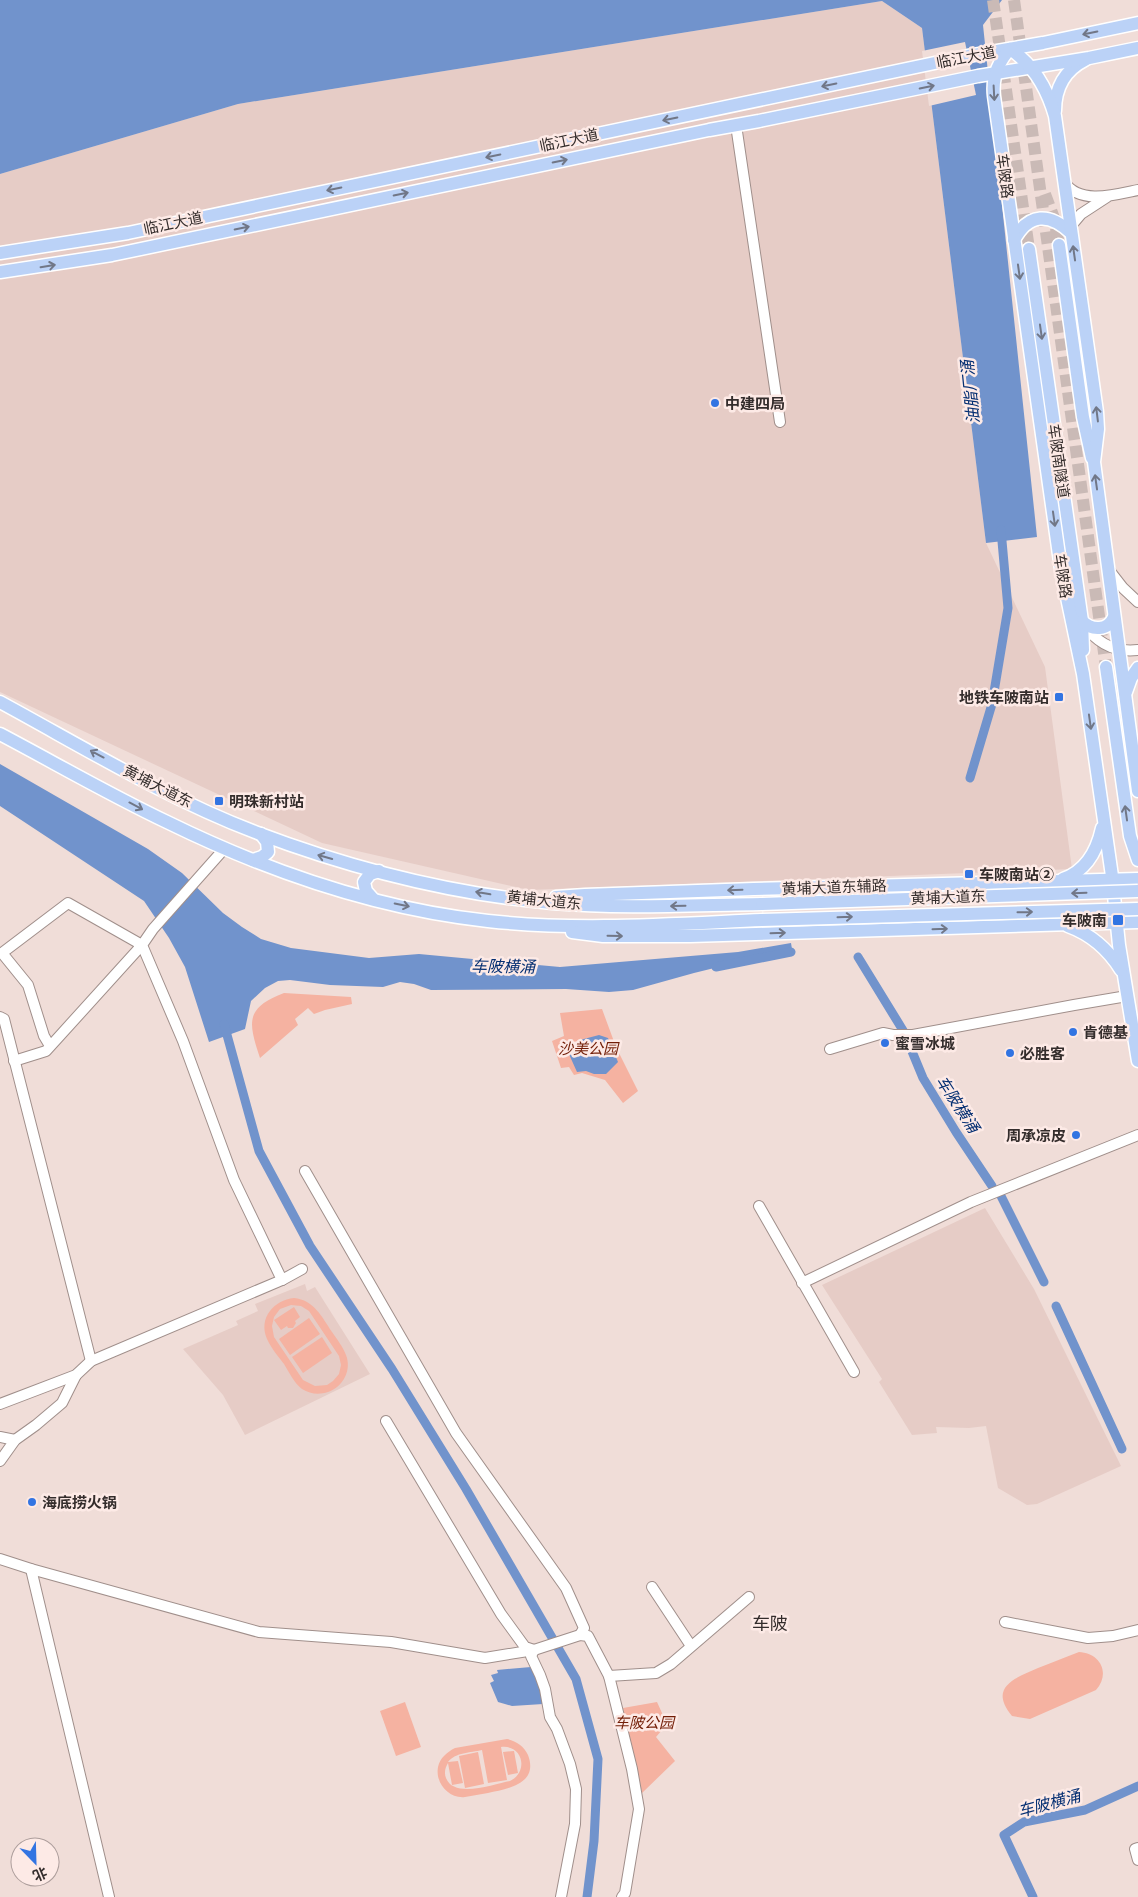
<svg xmlns="http://www.w3.org/2000/svg" width="1138" height="1897" font-family="'IBM Plex Serif','Noto Sans SC',serif">
<style>
.built{fill:#e6ccc6}
.green{fill:#f5b2a1;fill-rule:evenodd}
.water{fill:#7193cc}
.pier{fill:#f0ddd8}
.lines{fill:none;stroke-linecap:round;stroke-linejoin:round}
.canal{stroke:#7193cc;stroke-width:9}
.major-tunnel{stroke:#cabab6;stroke-width:12;stroke-dasharray:12 6;stroke-linecap:butt}
.minor-casing{stroke:#a08f8b;stroke-width:12}
.major-casing{stroke:#fff;stroke-width:15}
.minor{stroke:#fff;stroke-width:10}
.major{stroke:#bbd2f7;stroke-width:12}
.major-bridge-casing{stroke:#fff;stroke-width:15;stroke-linecap:butt}
.major-bridge{stroke:#bbd2f7;stroke-width:12}
.oneway{stroke:#717787}
.poi-dot{fill:#3274e2;stroke:#fdeae6;stroke-width:2}
.labels{text-anchor:middle;dominant-baseline:central;stroke-width:5;stroke-linejoin:round;paint-order:stroke}
.street-label{font-size:15px;fill:#342d2c;stroke:#fdeae6}
.poi-label{font-size:15px;font-weight:bold;fill:#342d2c;stroke:#fdeae6;text-anchor:start}
.park-label{font-size:15px;font-style:italic;fill:#721d06;stroke:#fdeae6}
.water-label{font-size:16px;font-style:italic;fill:#052f72;stroke:#fdeae6}
.quarter-label{font-size:18px;fill:#342d2c;stroke:#fdeae6}
</style>
<rect width="100%" height="100%" fill="#f0ddd8"/>
<!-- built -->
<g class="built">
<polygon points="882,1 922,28 986,543 1045,667 1072,869 529,890 322,843 0,692 0,174 238,104"/>
<polygon points="985,1208 1034,1289 1121,1466 1037,1504 1027,1505 998,1488 986,1426 969,1428 936,1427 937,1433 912,1435 879,1382 882,1379 822,1285"/>
<polygon points="305,1284 307,1291 315,1287 370,1374 245,1435 223,1395 183,1349 238,1325 236,1321 258,1311 255,1304"/>
</g>
<!-- green -->
<g class="green">
<path d="M284,993L351,997L352,1004L325,1010L314,1014L308,1008L295,1019L298,1025L260,1058C248,1022 245,1008 284,993Z"/>
<polygon points="602,1009 616,1047 638,1091 623,1103 605,1080 582,1073 574,1075 569,1067 561,1068 552,1041 564,1036 560,1013"/>
<path d="M294,1298C314,1300 322,1317 332,1332C337,1339 343,1347 346,1355C352,1370 343,1387 328,1392C319,1395 310,1394 302,1389C294,1383 289,1372 284,1364C278,1356 271,1348 267,1339C258,1318 274,1300 294,1298ZM291,1305L301,1306L309,1311L339,1356L341,1365L339,1374L333,1381L327,1385L315,1386L303,1380L274,1337L272,1326L274,1317L280,1309Z"/>
<polygon points="294,1307 300,1317 295,1321 296,1323 293,1328 288,1328 287,1326 281,1330 274,1320"/>
<polygon points="309,1318 320,1334 290,1355 279,1339"/>
<polygon points="322,1337 332,1353 303,1373 292,1357"/>
<path d="M1079,1652C1100,1653 1111,1673 1096,1690L1030,1719L1012,1716C988,1687 1015,1678 1038,1668C1052,1663 1065,1657 1079,1652Z"/>
<polygon points="405,1702 421,1747 396,1756 380,1711"/>
<polygon points="657,1702 667,1724 656,1737 675,1761 642,1793 623,1708"/>
<path d="M507,1739C516,1741 524,1746 528,1755C539,1784 507,1789 488,1793C480,1794 473,1796 465,1797C449,1799 435,1783 438,1767C440,1758 447,1752 455,1748ZM501,1747C523,1744 529,1772 510,1781C494,1784 454,1799 446,1778C444,1773 445,1768 448,1763L452,1785L463,1783L458,1761L448,1762C456,1752 470,1753 482,1750L488,1783L507,1780Z"/>
<polygon points="514,1751 518,1773 508,1775 503,1752"/>
<polygon points="478,1752 484,1784 465,1788 459,1756"/>
</g>
<!-- water -->
<g class="water">
<polygon points="0,0 1002,0 983,25 1037,537 986,543 922,28 882,1 238,104 0,174"/>
<polygon points="0,764 148,849 182,873 223,913 242,927 261,939 291,948 369,958 419,954 560,967 738,952 791,943 792,949 694,973 633,990 609,992 566,989 431,990 414,984 400,982 383,987 330,985 290,980 278,981 265,988 251,1001 245,1029 209,1042 185,967 169,938 144,901 0,806"/>
<polygon points="599,1035 608,1038 618,1062 606,1074 594,1074 586,1071 577,1072 568,1052 580,1040"/>
<polygon points="531,1667 538,1677 543,1704 512,1706 498,1702 490,1683 494,1681 491,1675 498,1673 497,1670"/>
</g>
<!-- pier -->
<polygon class="pier" points="965,42 976,95 929,106 922,51"/>
<g class="lines">
<!-- canal -->
<g class="canal">
<polyline points="970,778 992,704 1008,608 1001,530"/>
<polyline points="858,957 904,1032 923,1078 956,1132 992,1186"/>
<polyline points="716,967 791,952"/>
<polyline points="224,1024 259,1151 310,1246 392,1369 466,1489 576,1679 598,1759 594,1841 587,1897"/>
<polyline points="1001,1196 1044,1282"/>
<polyline points="1056,1306 1122,1449"/>
<polyline points="1033,1897 1004,1835 1024,1822 1085,1810 1138,1786"/>
</g>
<!-- major-tunnel -->
<g class="major-tunnel">
<polyline points="993,0 1029,249"/>
<polyline points="1014,0 1106,667"/>
<polyline points="1045,194 1054,218 1059,245"/>
</g>
<!-- minor casing -->
<g class="minor-casing">
<g id="minor">
<polyline points="736,125 780,422"/>
<path d="M1064,182C1080,205 1114,195 1138,190"/>
<polyline points="1070,227 1081,214 1107,197"/>
<polyline points="1109,570 1123,588 1138,602"/>
<path d="M1083,624C1097,643 1115,653 1138,650"/>
<polyline points="224,849 153,929 142,945 183,1041 234,1180 282,1280"/>
<polyline points="0,1017 4,1019 91,1361"/>
<polyline points="830,1049 883,1033 893,1035 913,1035 1074,1005 1127,996"/>
<polyline points="14,1061 46,1051 142,945 68,903 2,953 28,985 44,1036 50,1046"/>
<polyline points="305,1171 456,1433 566,1588 584,1628 580,1635 588,1636 609,1676 632,1769 639,1809 625,1893 622,1897"/>
<polyline points="759,1206 854,1372"/>
<polyline points="802,1283 971,1202 1138,1135"/>
<polyline points="0,1404 76,1375 91,1361 282,1280 302,1269"/>
<polyline points="386,1421 501,1614 525,1647 534,1650 531,1656 540,1675 545,1689 550,1717 557,1729 570,1764 576,1789 575,1824 561,1897"/>
<polyline points="0,1437 15,1440"/>
<polyline points="0,1461 15,1440 36,1425 62,1403 76,1375"/>
<polyline points="0,1559 31,1569 259,1632 391,1642 485,1658 534,1650 580,1635"/>
<polyline points="31,1569 109,1897"/>
<polyline points="652,1587 691,1646"/>
<polyline points="1005,1622 1088,1638 1113,1636 1138,1630"/>
<polyline points="609,1676 656,1673 671,1664 749,1597"/>
<polyline points="1138,1848 1135,1849 1138,1860"/>
</g>
</g>
<!-- major casing -->
<g class="major-casing">
<g id="major">
<path d="M1055,111C1055,88 1065,70 1085,60"/>
<path d="M1014,240C1029,212 1050,213 1071,233"/>
<polyline points="1059,245 1083,417 1092,458"/>
<polyline points="1029,249 1082,621 1083,650"/>
<polyline points="0,253 128,233 968,56 1043,43 1138,23"/>
<polyline points="0,272 112,255 709,130 759,121 978,76 1089,58 1138,48"/>
<path d="M1082,621C1092,631 1108,631 1114,617"/>
<polyline points="1106,667 1130,836 1138,860"/>
<polyline points="1126,692 1131,678 1138,668"/>
<path d="M0,702C83,747 166,798 255,832C350,868 451,894 552,903C621,909 692,905 762,904"/>
<path d="M0,734C55,763 110,795 167,822C267,871 377,909 488,921C579,931 671,924 762,920"/>
<path d="M1138,791L1094,462L1098,429L1097,412L1055,116C1047,88 1034,65 1010,49C997,63 992,78 994,96L1061,569L1083,674L1112,876L1119,945L1138,1061"/>
<polyline points="253,860 262,857 268,852 267,842 261,834"/>
<path d="M1063,879C1086,871 1097,851 1102,828"/>
<polyline points="556,897 585,895 754,889 1138,879"/>
<polyline points="373,899 366,891 364,882 370,874 379,871"/>
<path d="M1068,926C1090,934 1108,949 1121,970"/>
<polyline points="572,932 603,936 690,936 1138,922"/>
</g>
</g>
<!-- minor -->
<use href="#minor" class="minor"/>
<!-- major -->
<use href="#major" class="major"/>
<!-- major-bridge casing -->
<g class="major-bridge-casing">
<g id="major-bridge">
<polyline points="762,904 1138,891"/>
<polyline points="762,920 1138,909"/>
</g>
</g>
<!-- major-bridge -->
<use href="#major-bridge" class="major-bridge"/>
</g>
<!-- one-way arrows -->
<defs><path id="oneway-shaft" d="M-6 0H5M1.5-3L5.5 0L1.5 3" fill="none" stroke-width="1.6" stroke-linecap="round" stroke-linejoin="round" transform="scale(1.25)"/></defs>
<g class="oneway">
<use href="#oneway-shaft" transform="translate(1090 33) rotate(168)"/>
<use href="#oneway-shaft" transform="translate(829 85) rotate(168)"/>
<use href="#oneway-shaft" transform="translate(927 87) rotate(-12)"/>
<use href="#oneway-shaft" transform="translate(994 93) rotate(87)"/>
<use href="#oneway-shaft" transform="translate(670 119) rotate(168)"/>
<use href="#oneway-shaft" transform="translate(493 156) rotate(168)"/>
<use href="#oneway-shaft" transform="translate(560 161) rotate(-12)"/>
<use href="#oneway-shaft" transform="translate(334 189) rotate(168)"/>
<use href="#oneway-shaft" transform="translate(401 194) rotate(-12)"/>
<use href="#oneway-shaft" transform="translate(242 228) rotate(-12)"/>
<use href="#oneway-shaft" transform="translate(1074 253) rotate(-98)"/>
<use href="#oneway-shaft" transform="translate(48 266) rotate(-9)"/>
<use href="#oneway-shaft" transform="translate(1019 272) rotate(82)"/>
<use href="#oneway-shaft" transform="translate(1041 332) rotate(82)"/>
<use href="#oneway-shaft" transform="translate(1097 414) rotate(-97)"/>
<use href="#oneway-shaft" transform="translate(1096 482) rotate(-98)"/>
<use href="#oneway-shaft" transform="translate(1054 519) rotate(82)"/>
<use href="#oneway-shaft" transform="translate(1090 722) rotate(82)"/>
<use href="#oneway-shaft" transform="translate(97 754) rotate(-152)"/>
<use href="#oneway-shaft" transform="translate(136 806) rotate(28)"/>
<use href="#oneway-shaft" transform="translate(1126 813) rotate(-98)"/>
<use href="#oneway-shaft" transform="translate(325 857) rotate(-164)"/>
<use href="#oneway-shaft" transform="translate(735 890) rotate(178)"/>
<use href="#oneway-shaft" transform="translate(483 893) rotate(-170)"/>
<use href="#oneway-shaft" transform="translate(1079 893) rotate(178)"/>
<use href="#oneway-shaft" transform="translate(402 905) rotate(12)"/>
<use href="#oneway-shaft" transform="translate(678 906) rotate(179)"/>
<use href="#oneway-shaft" transform="translate(1025 912) rotate(-1)"/>
<use href="#oneway-shaft" transform="translate(845 917) rotate(-2)"/>
<use href="#oneway-shaft" transform="translate(940 929) rotate(-2)"/>
<use href="#oneway-shaft" transform="translate(778 933) rotate(-2)"/>
<use href="#oneway-shaft" transform="translate(615 936) rotate(1)"/>
</g>
<!-- markers -->
<g class="poi-dot">
<circle cx="715" cy="403" r="5"/>
<rect x="1054" y="692" width="10" height="10" rx="2.5"/>
<rect x="214" y="796" width="10" height="10" rx="2.5"/>
<rect x="964" y="869" width="10" height="10" rx="2.5"/>
<rect x="1112" y="914" width="12" height="12" rx="2.5"/>
<circle cx="1073" cy="1032" r="5"/>
<circle cx="885" cy="1043" r="5"/>
<circle cx="1010" cy="1053" r="5"/>
<circle cx="1076" cy="1135" r="5"/>
<circle cx="32" cy="1502" r="5"/>
</g>
<g class="labels">
<!-- street labels -->
<g class="street-label">
<text transform="translate(966 57) rotate(-11)">临江大道</text>
<text transform="translate(569 140) rotate(-12)">临江大道</text>
<text transform="translate(1005 176) rotate(82)">车陂路</text>
<text transform="translate(173 223) rotate(-12)">临江大道</text>
<text transform="translate(1059 461) rotate(82)">车陂南隧道</text>
<text transform="translate(1063 576) rotate(81)">车陂路</text>
<text transform="translate(158 786) rotate(27)">黄埔大道东</text>
<text transform="translate(834 887) rotate(-2)">黄埔大道东辅路</text>
<text transform="translate(948 897) rotate(-2)">黄埔大道东</text>
<text transform="translate(544 900) rotate(6)">黄埔大道东</text>
</g>
<!-- poi labels -->
<g class="poi-label">
<text x="725" y="403">中建四局</text>
<text x="1049" y="697" text-anchor="end">地铁车陂南站</text>
<text x="229" y="801">明珠新村站</text>
<text x="979" y="874">车陂南站②</text>
<text x="1107" y="920" text-anchor="end">车陂南</text>
<text x="1083" y="1032">肯德基</text>
<text x="895" y="1043">蜜雪冰城</text>
<text x="1020" y="1053">必胜客</text>
<text x="1066" y="1135" text-anchor="end">周承凉皮</text>
<text x="42" y="1502">海底捞火锅</text>
</g>
<!-- park labels -->
<g class="park-label">
<text x="588" y="1048">沙美公园</text>
<text x="644" y="1722">车陂公园</text>
</g>
<!-- water labels -->
<g class="water-label">
<text transform="translate(970 392) rotate(-96)">油脂厂涌</text>
<text transform="translate(503 966) rotate(1)">车陂横涌</text>
<text transform="translate(958 1104) rotate(57)">车陂横涌</text>
<text transform="translate(1049 1803) rotate(-15)">车陂横涌</text>
</g>
<!-- quarter labels -->
<g class="quarter-label">
<text x="770" y="1623">车陂</text>
</g>
</g>
<!-- north arrow -->
<g transform="translate(35 1862) rotate(157)"><circle r="24" fill="#fdeae6" stroke="#ad9e9c"/>
<path d="M0-4L9 19L0 12L-9 19Z" fill="#3274e2"/>
<text y="-8" font-size="14" font-weight="bold" text-anchor="middle" fill="#342d2c">北</text>
</g>
</svg>
